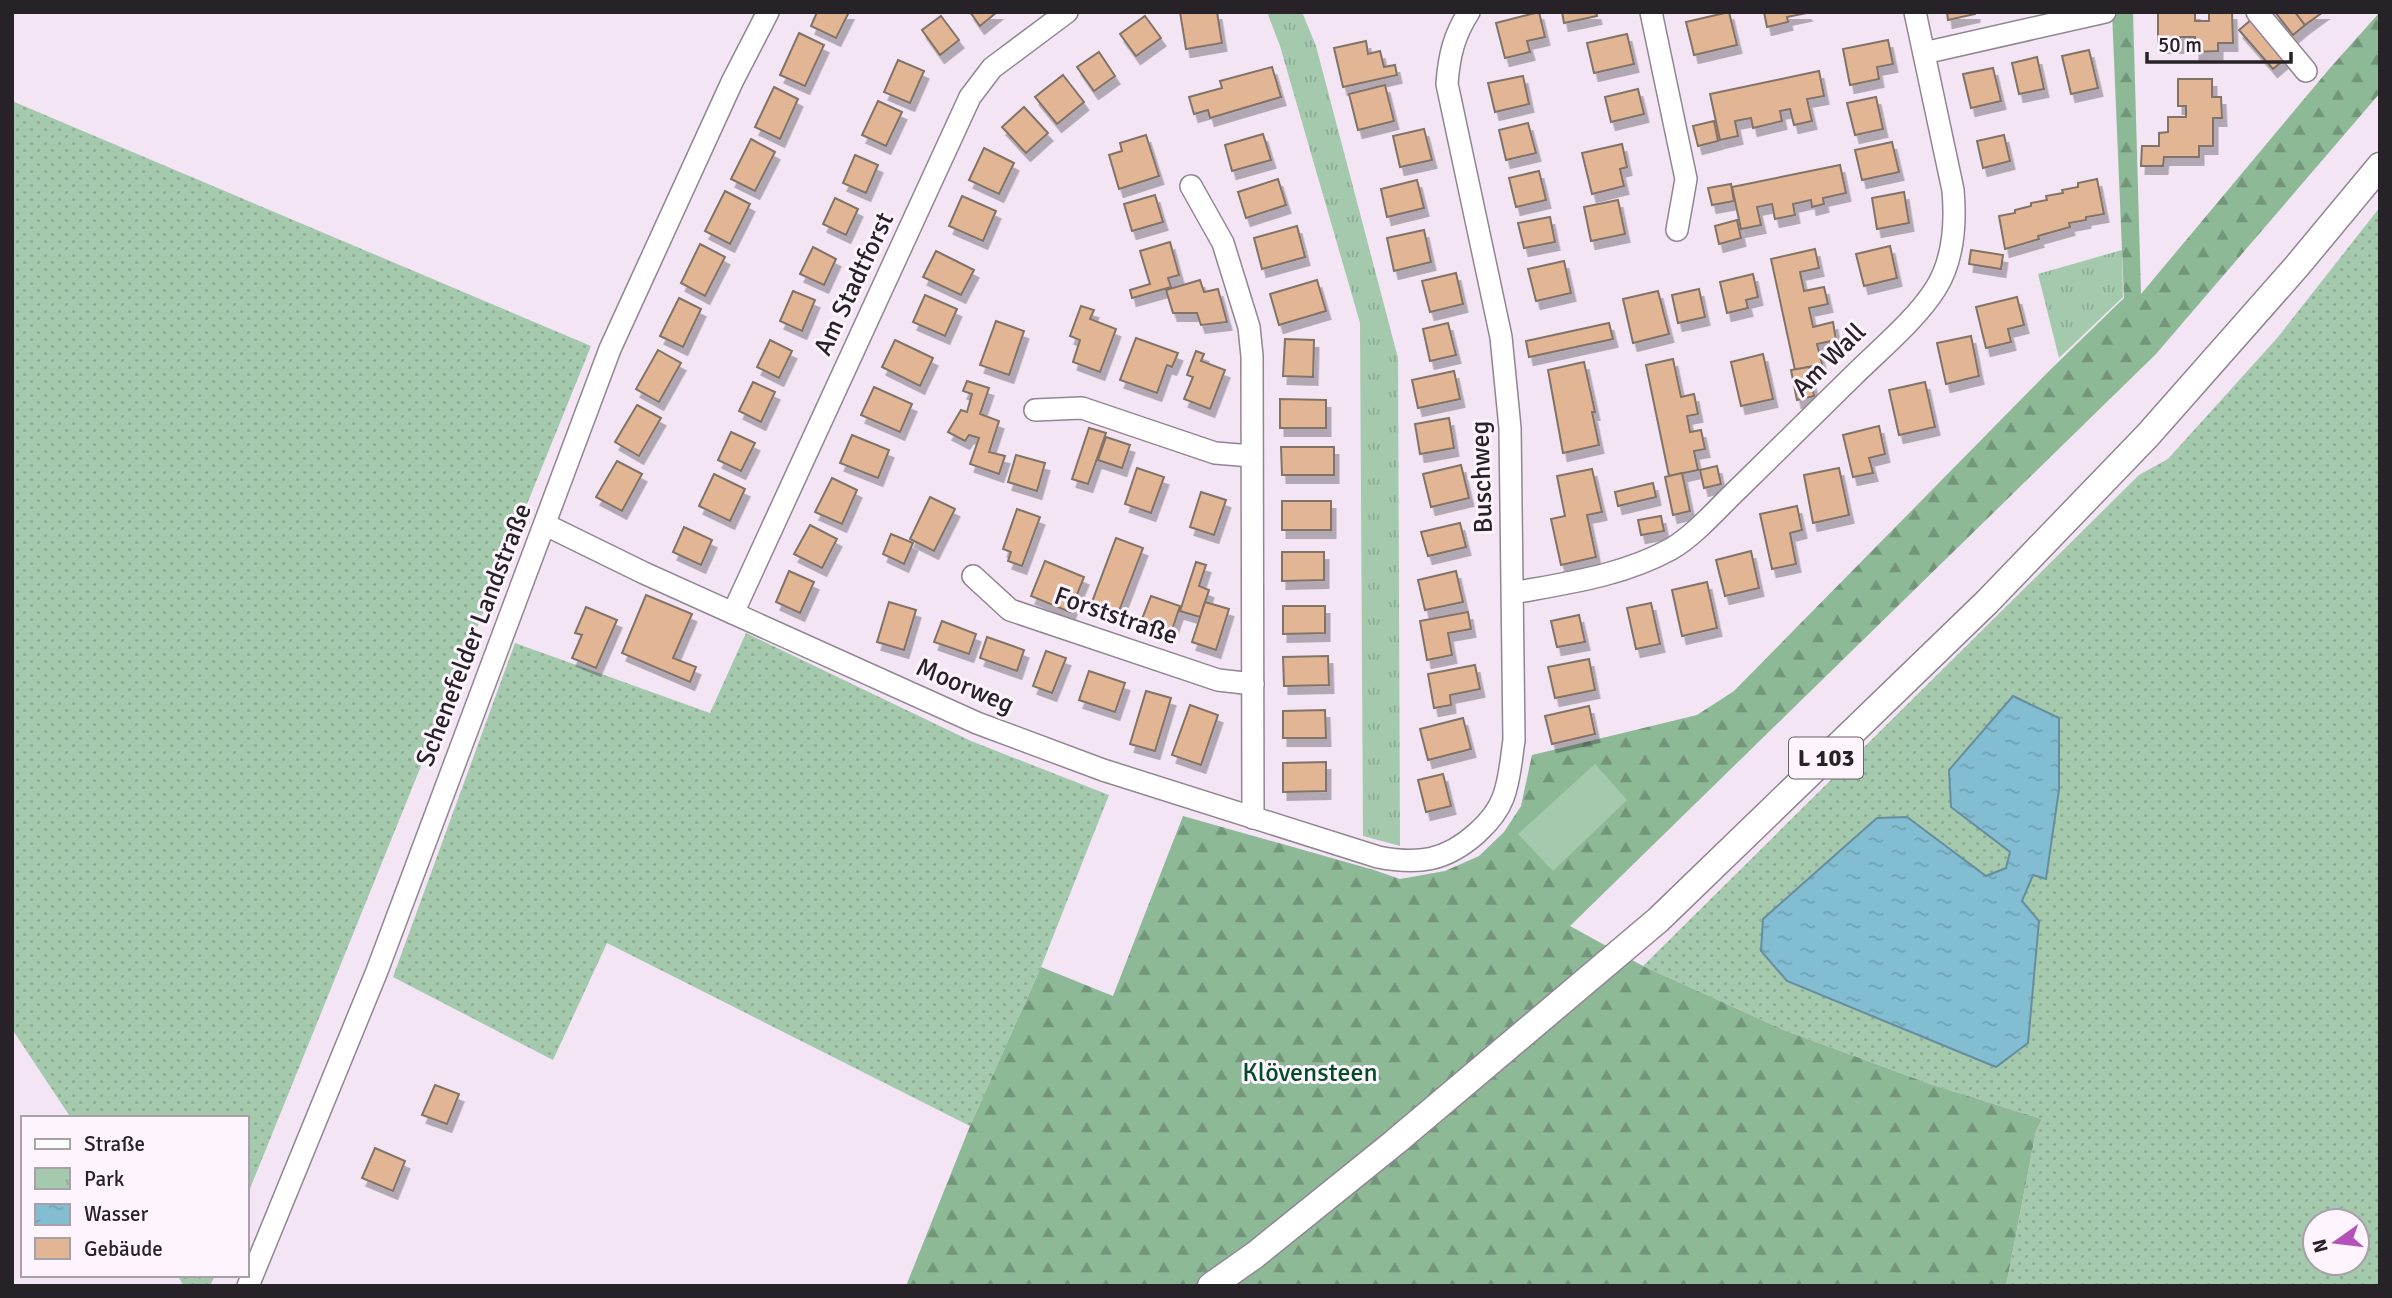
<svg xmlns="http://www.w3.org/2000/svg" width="2392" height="1298" font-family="Signika,sans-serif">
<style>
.grass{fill:url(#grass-dots);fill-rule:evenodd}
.forest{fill:url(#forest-firs)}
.park{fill:url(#park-tufts)}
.garden{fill:#a5c9ad}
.water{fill:url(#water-ripples);stroke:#678e9f;stroke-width:2}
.building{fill:#e2b695;stroke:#827368;stroke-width:2;filter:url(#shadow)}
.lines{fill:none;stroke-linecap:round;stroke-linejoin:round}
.minor-casing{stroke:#918592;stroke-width:24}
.major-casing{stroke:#918592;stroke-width:29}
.minor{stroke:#fff;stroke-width:21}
.major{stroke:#fff;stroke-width:26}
.labels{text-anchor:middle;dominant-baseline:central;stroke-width:6;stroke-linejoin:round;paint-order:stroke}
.shield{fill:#fdf4fe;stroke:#676168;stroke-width:2}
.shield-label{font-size:24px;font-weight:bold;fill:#272227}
.street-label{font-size:26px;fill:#272227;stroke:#fdf4fe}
.park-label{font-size:26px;fill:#024d23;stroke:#fdf4fe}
</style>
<defs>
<pattern id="grass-dots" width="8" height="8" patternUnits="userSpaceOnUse" patternTransform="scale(1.75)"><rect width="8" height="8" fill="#a5c9ad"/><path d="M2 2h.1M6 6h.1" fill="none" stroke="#8eac95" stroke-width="1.8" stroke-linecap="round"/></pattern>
<pattern id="forest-firs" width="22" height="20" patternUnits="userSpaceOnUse" patternTransform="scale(1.75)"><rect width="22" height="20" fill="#8db997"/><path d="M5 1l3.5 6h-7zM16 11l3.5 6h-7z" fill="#73967b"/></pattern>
<pattern id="park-tufts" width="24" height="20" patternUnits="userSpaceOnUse" patternTransform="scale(1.75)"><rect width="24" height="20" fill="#a5c9ad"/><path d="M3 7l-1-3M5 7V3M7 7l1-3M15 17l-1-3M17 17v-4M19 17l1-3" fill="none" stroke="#8eac95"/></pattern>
<pattern id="water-ripples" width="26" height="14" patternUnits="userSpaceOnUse" patternTransform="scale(1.75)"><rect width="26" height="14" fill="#82bdd2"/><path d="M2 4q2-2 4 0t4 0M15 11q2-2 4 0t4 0" fill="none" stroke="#70a2b4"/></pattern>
<filter id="shadow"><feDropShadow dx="4.5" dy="8" stdDeviation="0" flood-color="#0004"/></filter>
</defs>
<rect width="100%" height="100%" fill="#f3e5f4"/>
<!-- grass -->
<g class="grass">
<polygon points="12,101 591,346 247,1196 247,1118 71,1118 12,1029"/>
<path d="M2380,207V1286H2006L2036,1131L2042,1119L1930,1084L1784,1030L1643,966L2139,475L2168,459L2278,337ZM2059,718V790L2046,878L2033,875L2021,901L1761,951L1907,817L1986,876L2006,868L2010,852L1951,807ZM2315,1221H2357V1263H2315Z"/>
<polygon points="746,633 971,741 1109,795 1041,967 970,1126 607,943 553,1060 393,977 515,643 710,713"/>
<polygon points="177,1275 215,1275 210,1286 184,1286"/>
</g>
<!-- forest -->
<polygon class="forest" points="2112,12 2133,12 2141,294 2330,68 2380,12 2380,93 2156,354 1570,926 1643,966 1784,1030 1930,1084 2042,1119 2036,1131 2006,1286 906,1286 970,1126 1041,967 1113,996 1183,816 1374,870 1400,879 1445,871 1479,856 1504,832 1521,806 1532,755 1697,715 1734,691 2050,370 2124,298"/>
<!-- park -->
<g class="park">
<polygon points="1267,12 1302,12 1316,46 1398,358 1400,846 1363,836 1360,323 1280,46"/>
<polygon points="2122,250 2123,297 2059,358 2038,274"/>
</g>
<!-- garden -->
<polygon class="garden" points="1595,764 1627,800 1553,871 1518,834"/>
<!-- water -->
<polygon class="water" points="2013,696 2059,718 2059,790 2046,879 2033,875 2022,901 2039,921 2028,1043 1996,1067 1787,981 1761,951 1763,919 1877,818 1907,817 1986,876 2006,868 2010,852 1951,807 1949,770"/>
<!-- building -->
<g class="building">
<polygon points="817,12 849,12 836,38 811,26"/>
<polygon points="970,12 997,12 980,26"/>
<polygon points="1180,12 1217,12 1222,43 1186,49"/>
<polygon points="1539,12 1545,37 1527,41 1530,52 1505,58 1496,23"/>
<polygon points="1562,12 1596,12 1597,16 1564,23"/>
<polygon points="1729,12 1737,45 1694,55 1686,22"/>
<polygon points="1764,12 1806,12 1807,13 1787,17 1788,22 1767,27"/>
<polygon points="1947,12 1975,12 1975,14 1948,20"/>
<polygon points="2195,12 2195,21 2209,21 2209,12 2232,12 2233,43 2218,43 2218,51 2195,52 2195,37 2180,37 2180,45 2158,45 2158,13"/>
<polygon points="2275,12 2295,12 2305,25 2293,35"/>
<polygon points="2295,12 2323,12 2305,25"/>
<polygon points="941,16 959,40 940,55 922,30"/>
<polygon points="1145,16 1161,38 1136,56 1120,34"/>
<polygon points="2251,20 2285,59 2273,69 2239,30"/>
<polygon points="799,33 824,45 805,86 780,75"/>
<polygon points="1627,34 1634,64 1594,73 1587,43"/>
<polygon points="1888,40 1893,64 1877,67 1879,79 1850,85 1843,49"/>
<polygon points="1366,41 1368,54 1380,51 1384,67 1395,65 1397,75 1343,87 1334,48"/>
<polygon points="2089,50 2098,88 2071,94 2062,56"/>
<polygon points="1099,52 1115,76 1094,91 1077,67"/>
<polygon points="2037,57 2044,89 2019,94 2012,63"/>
<polygon points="898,60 924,71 910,103 884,92"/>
<polygon points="1272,67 1281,97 1210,118 1208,110 1194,114 1189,97 1222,88 1220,81"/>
<polygon points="1993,68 2001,101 1971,108 1963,74"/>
<polygon points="1819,71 1824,96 1807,99 1812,121 1794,125 1790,109 1780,111 1782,121 1753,128 1751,118 1735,121 1738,136 1720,140 1710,94"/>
<polygon points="1063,75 1084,102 1057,124 1035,97"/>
<polygon points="1523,76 1529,104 1495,112 1488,83"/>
<polygon points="2178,79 2212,79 2212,97 2221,97 2222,118 2213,118 2213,146 2199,146 2199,157 2164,157 2163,166 2141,166 2142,146 2159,146 2159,133 2168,132 2168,117 2186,117 2186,106 2178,106"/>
<polygon points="1385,85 1394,121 1358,130 1349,94"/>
<polygon points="774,87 798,99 780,139 755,127"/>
<polygon points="1638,89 1644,114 1611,122 1605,97"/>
<polygon points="1876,97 1883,129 1855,135 1847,103"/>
<polygon points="878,101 902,112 886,146 862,135"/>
<polygon points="1024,107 1048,133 1026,153 1002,127"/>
<polygon points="1714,121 1718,141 1698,146 1693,126"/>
<polygon points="1528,123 1536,153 1506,160 1499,130"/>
<polygon points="1424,129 1432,160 1400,167 1393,136"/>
<polygon points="1263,134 1271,160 1232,171 1225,145"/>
<polygon points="1146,135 1159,176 1119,189 1109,155 1122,151 1120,143"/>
<polygon points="2004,135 2010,161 1983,168 1977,141"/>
<polygon points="751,139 775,152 755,191 731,179"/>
<polygon points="1892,142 1899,172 1862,180 1855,150"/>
<polygon points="1622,144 1627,167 1620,169 1624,186 1592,194 1582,153"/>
<polygon points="984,148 1014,163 999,194 969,180"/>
<polygon points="855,155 878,165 866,193 843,183"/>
<polygon points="1840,165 1846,193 1823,198 1824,204 1812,207 1811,200 1793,204 1795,215 1775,219 1772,204 1757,207 1761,225 1741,229 1732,187"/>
<polygon points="1539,171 1546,200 1516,207 1509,178"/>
<polygon points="1278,179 1286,205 1246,218 1238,192"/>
<polygon points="2097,179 2104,214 2086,217 2086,220 2069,223 2070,227 2038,236 2039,239 2005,249 1999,216 2015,213 2015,210 2031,206 2031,203 2047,200 2046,196 2063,193 2062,190 2078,187 2078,183"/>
<polygon points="1417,180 1424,208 1387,217 1381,189"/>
<polygon points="1731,184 1734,201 1712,205 1708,188"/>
<polygon points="725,191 750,204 730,244 705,231"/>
<polygon points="1904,192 1909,223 1877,229 1872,198"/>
<polygon points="1155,195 1163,222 1132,231 1124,204"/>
<polygon points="962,196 996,211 983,241 949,226"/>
<polygon points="835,198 858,209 846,235 823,224"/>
<polygon points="1618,200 1625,234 1591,241 1584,207"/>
<polygon points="1550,217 1555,242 1524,248 1518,223"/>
<polygon points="1737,220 1741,238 1719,244 1715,226"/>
<polygon points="1297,226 1305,257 1262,269 1254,238"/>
<polygon points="1424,230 1431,262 1394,271 1387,238"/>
<polygon points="1170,242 1179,275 1168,278 1171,287 1132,298 1130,290 1150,284 1140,251"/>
<polygon points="700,244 725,257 705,296 681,283"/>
<polygon points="1890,246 1897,278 1864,286 1856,254"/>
<polygon points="813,247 836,259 824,285 800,274"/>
<polygon points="1815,249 1819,268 1800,272 1804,291 1824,287 1828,304 1809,308 1813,327 1833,322 1836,340 1817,344 1822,364 1795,370 1771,259"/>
<polygon points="1971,250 2003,255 2001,269 1969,264"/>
<polygon points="936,251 974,270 961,295 923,277"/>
<polygon points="1564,261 1571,293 1536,301 1528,269"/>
<polygon points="1456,273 1463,304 1430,312 1422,281"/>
<polygon points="1753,274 1758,297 1746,300 1748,308 1727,313 1720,282"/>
<polygon points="1200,280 1204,292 1218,289 1227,322 1201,325 1197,313 1173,313 1166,290"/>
<polygon points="1317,280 1326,311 1279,325 1270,294"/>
<polygon points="1699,289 1705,317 1678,323 1672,295"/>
<polygon points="793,291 815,300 802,331 780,321"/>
<polygon points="1658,291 1669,334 1633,343 1623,299"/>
<polygon points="925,295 957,309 945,336 913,322"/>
<polygon points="2017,297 2024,325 2008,329 2011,342 1986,348 1976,307"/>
<polygon points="679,298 701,309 683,347 660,336"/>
<polygon points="1081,306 1094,310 1090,319 1116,329 1100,372 1073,362 1080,340 1070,336"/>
<polygon points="996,321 1024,331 1009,375 980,365"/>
<polygon points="1448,323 1456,355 1430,361 1423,329"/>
<polygon points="1609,323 1613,339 1529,357 1526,341"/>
<polygon points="1971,336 1979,376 1946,384 1937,343"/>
<polygon points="1136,338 1178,353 1172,367 1167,365 1157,393 1120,380"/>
<polygon points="1285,339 1314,340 1313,377 1283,376"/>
<polygon points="770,340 792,351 779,378 757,367"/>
<polygon points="895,340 933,358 920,386 882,367"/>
<polygon points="658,350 681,363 659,402 636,389"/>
<polygon points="1196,351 1204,354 1201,361 1225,370 1210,409 1184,399 1193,377 1187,375"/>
<polygon points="1763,354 1773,399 1741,406 1731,362"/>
<polygon points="1673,359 1681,397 1694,394 1698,414 1687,416 1690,432 1701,430 1705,449 1694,451 1698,470 1669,476 1646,365"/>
<polygon points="1584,362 1595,412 1592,412 1599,445 1563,453 1548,370"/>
<polygon points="1809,367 1814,396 1797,400 1791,370"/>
<polygon points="1454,371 1460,399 1418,408 1412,380"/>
<polygon points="967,381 989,388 980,414 999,421 989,452 1005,456 999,474 970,464 979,438 969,435 965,441 948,432 961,410 967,412 972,394 963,391"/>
<polygon points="753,382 775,392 761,422 739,411"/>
<polygon points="1925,382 1935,427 1899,435 1889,390"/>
<polygon points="874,387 912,404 900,432 861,415"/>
<polygon points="1280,399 1326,400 1326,428 1280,428"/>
<polygon points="637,405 661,418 639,456 615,442"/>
<polygon points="1449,418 1454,448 1420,454 1415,424"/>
<polygon points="1879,426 1885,454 1869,458 1873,473 1853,477 1843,435"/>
<polygon points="1089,428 1106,433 1088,484 1072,479"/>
<polygon points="731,432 755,443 741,471 718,460"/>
<polygon points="852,435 889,450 878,478 840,463"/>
<polygon points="1106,437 1130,445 1122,468 1098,460"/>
<polygon points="1281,447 1334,447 1334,475 1282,475"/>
<polygon points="1016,455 1045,463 1037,491 1008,482"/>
<polygon points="617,461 642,474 622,511 596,497"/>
<polygon points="1461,465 1469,498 1431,507 1423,474"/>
<polygon points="1717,466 1721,484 1704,488 1700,470"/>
<polygon points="1137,468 1164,477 1151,513 1125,504"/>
<polygon points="1839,468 1849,515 1813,523 1804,475"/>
<polygon points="1592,469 1602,512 1587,515 1596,557 1561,565 1551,519 1565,516 1557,476"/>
<polygon points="1682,473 1690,511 1673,515 1665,477"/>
<polygon points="714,474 745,489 730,521 699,506"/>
<polygon points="832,478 857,490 842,524 815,512"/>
<polygon points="1653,483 1656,497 1618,506 1615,492"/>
<polygon points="1201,492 1226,500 1214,535 1190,527"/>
<polygon points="930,497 955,509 934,551 910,539"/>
<rect x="1282" y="501" width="49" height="29"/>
<polygon points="1797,506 1802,530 1790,533 1796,564 1772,569 1760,514"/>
<polygon points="1017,509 1040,517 1022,566 1008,561 1011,552 1003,549"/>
<polygon points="1661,516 1664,531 1641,535 1638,520"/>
<polygon points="1460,523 1466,547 1428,556 1421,532"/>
<polygon points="810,525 837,539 822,568 794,554"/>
<polygon points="684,527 712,540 701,565 673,552"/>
<polygon points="891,534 913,543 904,564 883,554"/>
<polygon points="1116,538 1143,548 1119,611 1092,602"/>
<polygon points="1751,551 1759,588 1725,596 1716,560"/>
<polygon points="1282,552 1324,552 1324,580 1282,581"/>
<polygon points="1045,561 1084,577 1070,612 1031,596"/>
<polygon points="1196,562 1206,565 1199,586 1209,590 1200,617 1180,611"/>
<polygon points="789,571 814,582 800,613 776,602"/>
<polygon points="1456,571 1463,602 1425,610 1418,580"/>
<polygon points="1707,582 1717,628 1682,636 1672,590"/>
<polygon points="646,595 692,614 673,658 696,667 690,682 622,653"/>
<polygon points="1151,596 1180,606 1172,630 1142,619"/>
<polygon points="889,602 916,610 904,650 877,642"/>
<polygon points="1205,602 1229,609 1216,650 1192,642"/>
<polygon points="1651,603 1660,644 1636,649 1627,608"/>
<polygon points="1283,606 1325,606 1325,633 1283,634"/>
<polygon points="586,607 617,620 596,668 572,658 582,635 575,633"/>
<polygon points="1468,612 1471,629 1448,633 1452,655 1427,660 1420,621"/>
<polygon points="1579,615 1585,642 1557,647 1551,621"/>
<polygon points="942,621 976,634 969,654 934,642"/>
<polygon points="987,637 1024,650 1017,671 980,658"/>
<polygon points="1046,651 1066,658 1052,693 1033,686"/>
<polygon points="1328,656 1329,685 1284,686 1283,657"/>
<polygon points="1589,659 1595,690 1555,698 1548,667"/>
<polygon points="1475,665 1480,689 1450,695 1451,705 1434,708 1428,674"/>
<polygon points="1089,671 1125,683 1115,712 1079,700"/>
<polygon points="1146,691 1171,698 1155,751 1130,744"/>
<polygon points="1190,705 1218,715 1201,765 1172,755"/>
<polygon points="1589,706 1595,734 1552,744 1545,716"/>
<polygon points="1325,710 1326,738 1283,738 1283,711"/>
<polygon points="1463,718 1471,749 1428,760 1420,729"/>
<polygon points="1326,762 1326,791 1283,792 1283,763"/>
<polygon points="1443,774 1451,806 1426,812 1418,780"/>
<polygon points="435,1085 459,1094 447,1124 422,1115"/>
<polygon points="375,1148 405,1161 393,1191 362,1178"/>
</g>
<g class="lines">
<!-- minor casing -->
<g class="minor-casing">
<g id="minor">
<polyline points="1651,12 1686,179 1677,230"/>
<polyline points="2257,12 2306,71"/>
<polyline points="1924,53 2105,12"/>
<polyline points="1191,186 1223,243 1249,327 1252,356 1253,818"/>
<polyline points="1035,410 1082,408 1215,453 1252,456"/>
<path d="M546,525L644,573L977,723L1103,770L1378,857C1418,865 1446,861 1477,833C1487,824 1498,811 1503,798C1510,780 1511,760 1514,740L1510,428L1501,337L1447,84C1449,56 1454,35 1469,12"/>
<polyline points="973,576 1010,610 1218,680 1253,684"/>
<path d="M1513,593C1567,583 1622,576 1671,549C1696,534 1717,509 1738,489C1776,452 1814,414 1852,377C1879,350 1916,320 1936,288C1954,259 1956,224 1953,190L1915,12"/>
<polyline points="733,613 970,97 992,68 1067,12"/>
<polyline points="248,1286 377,971 610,349 732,82 768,12"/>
</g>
</g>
<!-- major casing -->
<g class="major-casing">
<polyline id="major" points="1211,1286 1255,1255 1394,1143 1658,920 1987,602 2148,435 2297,266 2380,166"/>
</g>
<!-- minor -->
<use href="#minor" class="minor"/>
<!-- major -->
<use href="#major" class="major"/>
</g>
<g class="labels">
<!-- shield labels -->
<rect class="shield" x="1789" y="737.5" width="74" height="41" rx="5"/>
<g class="shield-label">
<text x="1826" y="758">L 103</text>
</g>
<!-- street labels -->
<g class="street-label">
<text transform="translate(854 284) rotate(-65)">Am Stadtforst</text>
<text transform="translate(1829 360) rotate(-45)">Am Wall</text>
<text transform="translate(1482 477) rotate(-92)">Buschweg</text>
<text transform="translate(1116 616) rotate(19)">Forststraße</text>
<text transform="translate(474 635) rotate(-69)">Schenefelder Landstraße</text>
<text transform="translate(965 686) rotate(23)">Moorweg</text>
</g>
<!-- park labels -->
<g class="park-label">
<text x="1310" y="1073">Klövensteen</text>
</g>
</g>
<!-- border -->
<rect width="2392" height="1298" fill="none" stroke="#272227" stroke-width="28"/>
<!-- legend -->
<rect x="21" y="1116" width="228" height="161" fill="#fdf4fe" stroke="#a7a0a8" stroke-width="2"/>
<rect x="35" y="1139" width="35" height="10" fill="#ffffff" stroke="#a7a0a8" stroke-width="2"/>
<text x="84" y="1151" font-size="21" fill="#272227">Straße</text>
<rect x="35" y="1168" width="35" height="21" fill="url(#park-tufts)" stroke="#a7a0a8" stroke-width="2"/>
<text x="84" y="1186" font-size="21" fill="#272227">Park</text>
<rect x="35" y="1204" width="35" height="21" fill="url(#water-ripples)" stroke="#a7a0a8" stroke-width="2"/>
<text x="84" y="1221" font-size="21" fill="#272227">Wasser</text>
<rect x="35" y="1238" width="35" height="21" fill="#e2b695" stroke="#a7a0a8" stroke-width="2"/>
<text x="84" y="1256" font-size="21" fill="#272227">Gebäude</text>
<!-- north arrow -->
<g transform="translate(2336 1242) rotate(256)"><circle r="33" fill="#fdf4fe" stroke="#a7a0a8" stroke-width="2"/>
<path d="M0-5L12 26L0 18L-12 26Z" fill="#b352bb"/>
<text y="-10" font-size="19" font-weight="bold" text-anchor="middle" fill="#272227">N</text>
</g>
<!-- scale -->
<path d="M2147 52v10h144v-10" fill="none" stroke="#272227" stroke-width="3.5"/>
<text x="2158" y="52" font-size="21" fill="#272227" stroke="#fdf4fe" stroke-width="5" paint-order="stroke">50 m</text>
</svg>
